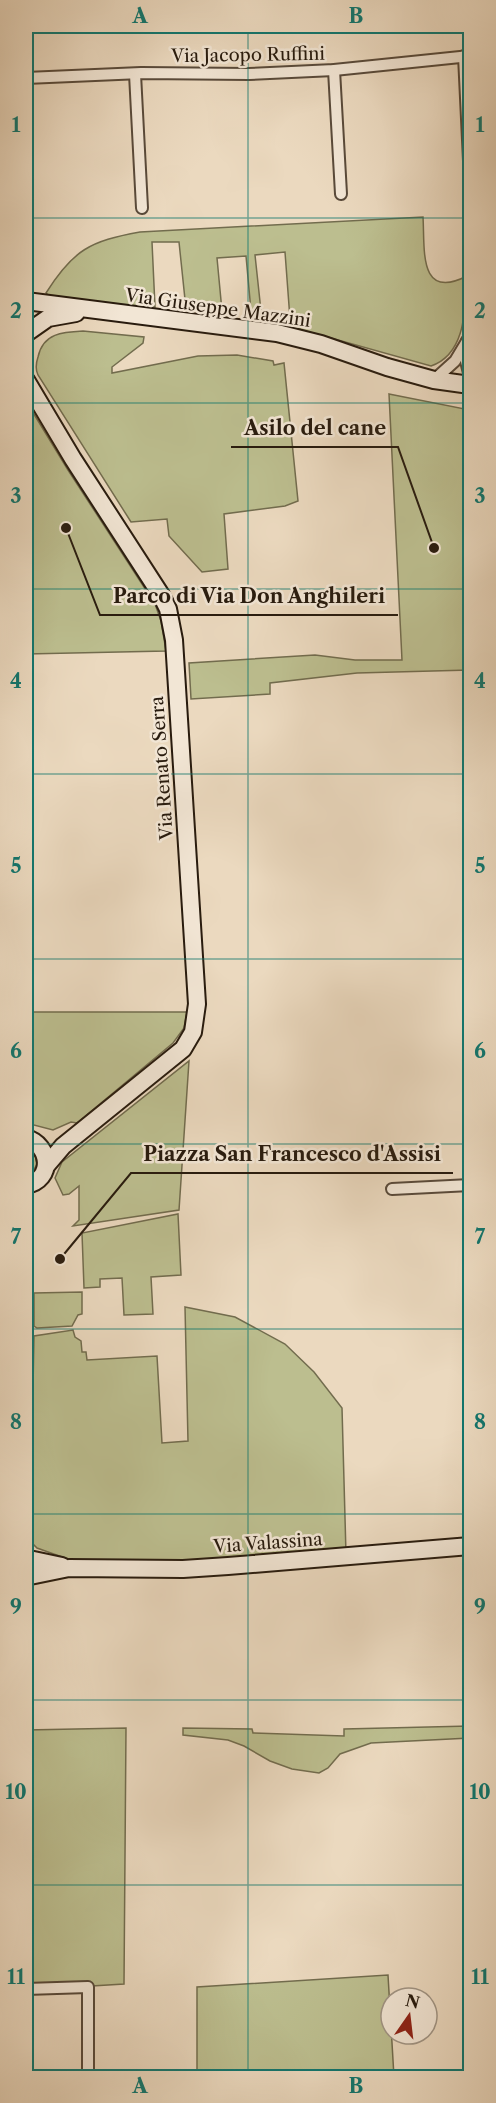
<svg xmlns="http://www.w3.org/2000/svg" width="496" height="2103" font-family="'Libre Caslon Text',serif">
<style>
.green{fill:#bcbe8f;stroke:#726c4e;stroke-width:1.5}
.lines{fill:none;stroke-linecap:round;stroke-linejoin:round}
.street-casing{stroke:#594a3a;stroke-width:14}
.secondary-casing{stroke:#281b0e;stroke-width:20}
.street{stroke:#f2e6d5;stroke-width:10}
.secondary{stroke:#f2e6d5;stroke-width:16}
.grid{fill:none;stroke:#0f766e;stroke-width:1.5;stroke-opacity:0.55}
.labels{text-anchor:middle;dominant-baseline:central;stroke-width:5;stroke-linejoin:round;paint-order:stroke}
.street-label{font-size:18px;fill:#281b0e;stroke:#f2e6d5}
.leader{fill:none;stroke:#281b0e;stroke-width:2}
.callout-dot{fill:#281b0e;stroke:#f2e6d5;stroke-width:2}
.callout-label{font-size:20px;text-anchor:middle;font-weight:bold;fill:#281b0e;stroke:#f2e6d5;stroke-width:5;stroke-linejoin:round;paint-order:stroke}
.neatline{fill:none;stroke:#0f766e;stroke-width:2}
.grid-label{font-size:20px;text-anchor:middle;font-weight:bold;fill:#0f766e}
</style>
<rect width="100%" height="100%" fill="#ebd9bf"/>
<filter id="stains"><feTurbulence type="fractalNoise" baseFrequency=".00333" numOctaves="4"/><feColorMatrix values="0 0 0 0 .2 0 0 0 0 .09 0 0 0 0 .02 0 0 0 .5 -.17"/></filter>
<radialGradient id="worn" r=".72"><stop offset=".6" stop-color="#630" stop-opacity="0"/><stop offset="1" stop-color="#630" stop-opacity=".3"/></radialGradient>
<!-- green -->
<g class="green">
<path d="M423,217C425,249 418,301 467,276C465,306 467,354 431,366L295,328V319H290L285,252L255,255L261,311H251L246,256L217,258L222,311L186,309L179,242H152L155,307L144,306L143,310L52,299L46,293C73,250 90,241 140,232Z"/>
<path d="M83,331L144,337L143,343L112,367V373L198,356L237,355L273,361L274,365L284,363L298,501L285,506L224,514L228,569L202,572L169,536L167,519L131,522L38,375C35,369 36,363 38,357C43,333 63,332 83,331Z"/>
<polygon points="389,394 470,410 470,670 357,673 270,683 270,694 191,699 189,663 315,655 355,660 402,660"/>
<polygon points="26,401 68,470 155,604 161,621 166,651 26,654"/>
<polygon points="26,1012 187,1012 184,1028 173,1043 77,1123 71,1122 53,1130 26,1123"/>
<polygon points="189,1061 179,1210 73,1226 79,1220 79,1186 69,1194 63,1195 55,1178 62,1162"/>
<polygon points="26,1147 35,1154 37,1164 32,1173 26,1176"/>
<polygon points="178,1214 181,1275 151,1277 153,1314 124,1315 122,1278 100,1279 100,1287 84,1288 82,1233"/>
<polygon points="82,1292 82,1314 78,1315 72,1326 37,1328 34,1326 34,1293"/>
<polygon points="185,1307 235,1317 285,1344 314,1372 342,1408 346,1554 195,1564 76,1562 37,1548 30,1541 34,1336 73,1330 75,1337 81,1341 82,1352 86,1352 87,1360 157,1356 162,1443 188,1441"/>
<polygon points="470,1726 470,1738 371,1743 340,1754 328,1768 319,1773 292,1769 270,1761 244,1746 228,1740 183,1735 183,1728 252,1729 253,1733 344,1736 344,1729"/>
<polygon points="126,1728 124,1984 26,1990 26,1730"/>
<polygon points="388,1975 394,2077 197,2077 197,1987"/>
</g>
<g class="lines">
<!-- street casing -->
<g class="street-casing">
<g id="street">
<polyline points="464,56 470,182"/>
<polyline points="334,70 341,194"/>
<polyline points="135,74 142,208"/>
<polyline points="26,78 141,73 249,74 334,70 470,56"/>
<polyline points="467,341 466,361 470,377"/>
<polyline points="434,380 455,361 470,336"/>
<polyline points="392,1189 470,1185"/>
<polyline points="26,1989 88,1987 88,2078"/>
</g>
</g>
<!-- secondary casing -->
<g class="secondary-casing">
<g id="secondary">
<polyline points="26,301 277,333 321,344 387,367 434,380 470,385"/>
<polyline points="28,332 48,318 76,313"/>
<polyline points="26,380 73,459 161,595 168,609 174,640 197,1004 193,1032 183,1049 63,1146 46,1166"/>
<path d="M26,1138C51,1145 54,1180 26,1185"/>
<polyline points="29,1559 62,1566"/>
<polyline points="30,1576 69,1568 183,1569 228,1566 470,1546"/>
</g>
</g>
<!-- street -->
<use href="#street" class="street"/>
<!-- secondary -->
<use href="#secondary" class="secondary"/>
</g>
<!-- grid -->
<path class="grid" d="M248,26V2078M26,218H470M26,403H470M26,589H470M26,774H470M26,959H470M26,1144H470M26,1329H470M26,1514H470M26,1700H470M26,1885H470"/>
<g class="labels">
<!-- street labels -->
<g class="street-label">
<text transform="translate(248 55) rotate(-1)">Via Jacopo Ruffini</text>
<text transform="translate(218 308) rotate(8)">Via Giuseppe Mazzini</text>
<text transform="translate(162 768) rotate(-94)">Via Renato Serra</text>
<text transform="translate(268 1543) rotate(-4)">Via Valassina</text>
</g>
</g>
<!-- callouts -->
<path class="leader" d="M434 548L398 447H231M66 528L100 615H398M60 1259L131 1173H453"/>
<g class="callout-dot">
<circle cx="434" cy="548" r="6"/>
<circle cx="66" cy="528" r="6"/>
<circle cx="60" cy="1259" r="6"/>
</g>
<g class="callout-label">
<text x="315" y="435">Asilo del cane</text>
<text x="249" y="603">Parco di Via Don Anghileri</text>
<text x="292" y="1161">Piazza San Francesco d'Assisi</text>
</g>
<!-- margin -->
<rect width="496" height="2103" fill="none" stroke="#ebd9bf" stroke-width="66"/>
<!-- north arrow -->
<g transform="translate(409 2016) rotate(14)"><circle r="28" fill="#f2e6d5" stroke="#a19585" stroke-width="1.5"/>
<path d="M0-4.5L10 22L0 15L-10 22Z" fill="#8f2418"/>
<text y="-9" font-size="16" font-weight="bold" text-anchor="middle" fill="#281b0e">N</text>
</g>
<rect x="33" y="33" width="430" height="2037" class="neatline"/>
<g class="grid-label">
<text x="140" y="23">A</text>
<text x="356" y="23">B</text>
<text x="16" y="132">1</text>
<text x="480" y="132">1</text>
<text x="16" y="318">2</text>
<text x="480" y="318">2</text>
<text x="16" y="503">3</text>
<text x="480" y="503">3</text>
<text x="16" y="688">4</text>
<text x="480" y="688">4</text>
<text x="16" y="873">5</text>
<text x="480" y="873">5</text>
<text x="16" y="1058">6</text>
<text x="480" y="1058">6</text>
<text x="16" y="1244">7</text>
<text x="480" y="1244">7</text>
<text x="16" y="1429">8</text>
<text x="480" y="1429">8</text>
<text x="16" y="1614">9</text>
<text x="480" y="1614">9</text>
<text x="16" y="1799">10</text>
<text x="480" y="1799">10</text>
<text x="16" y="1984">11</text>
<text x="480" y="1984">11</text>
<text x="140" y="2093">A</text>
<text x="356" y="2093">B</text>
</g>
<rect width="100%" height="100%" filter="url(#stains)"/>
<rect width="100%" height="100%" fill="url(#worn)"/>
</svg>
